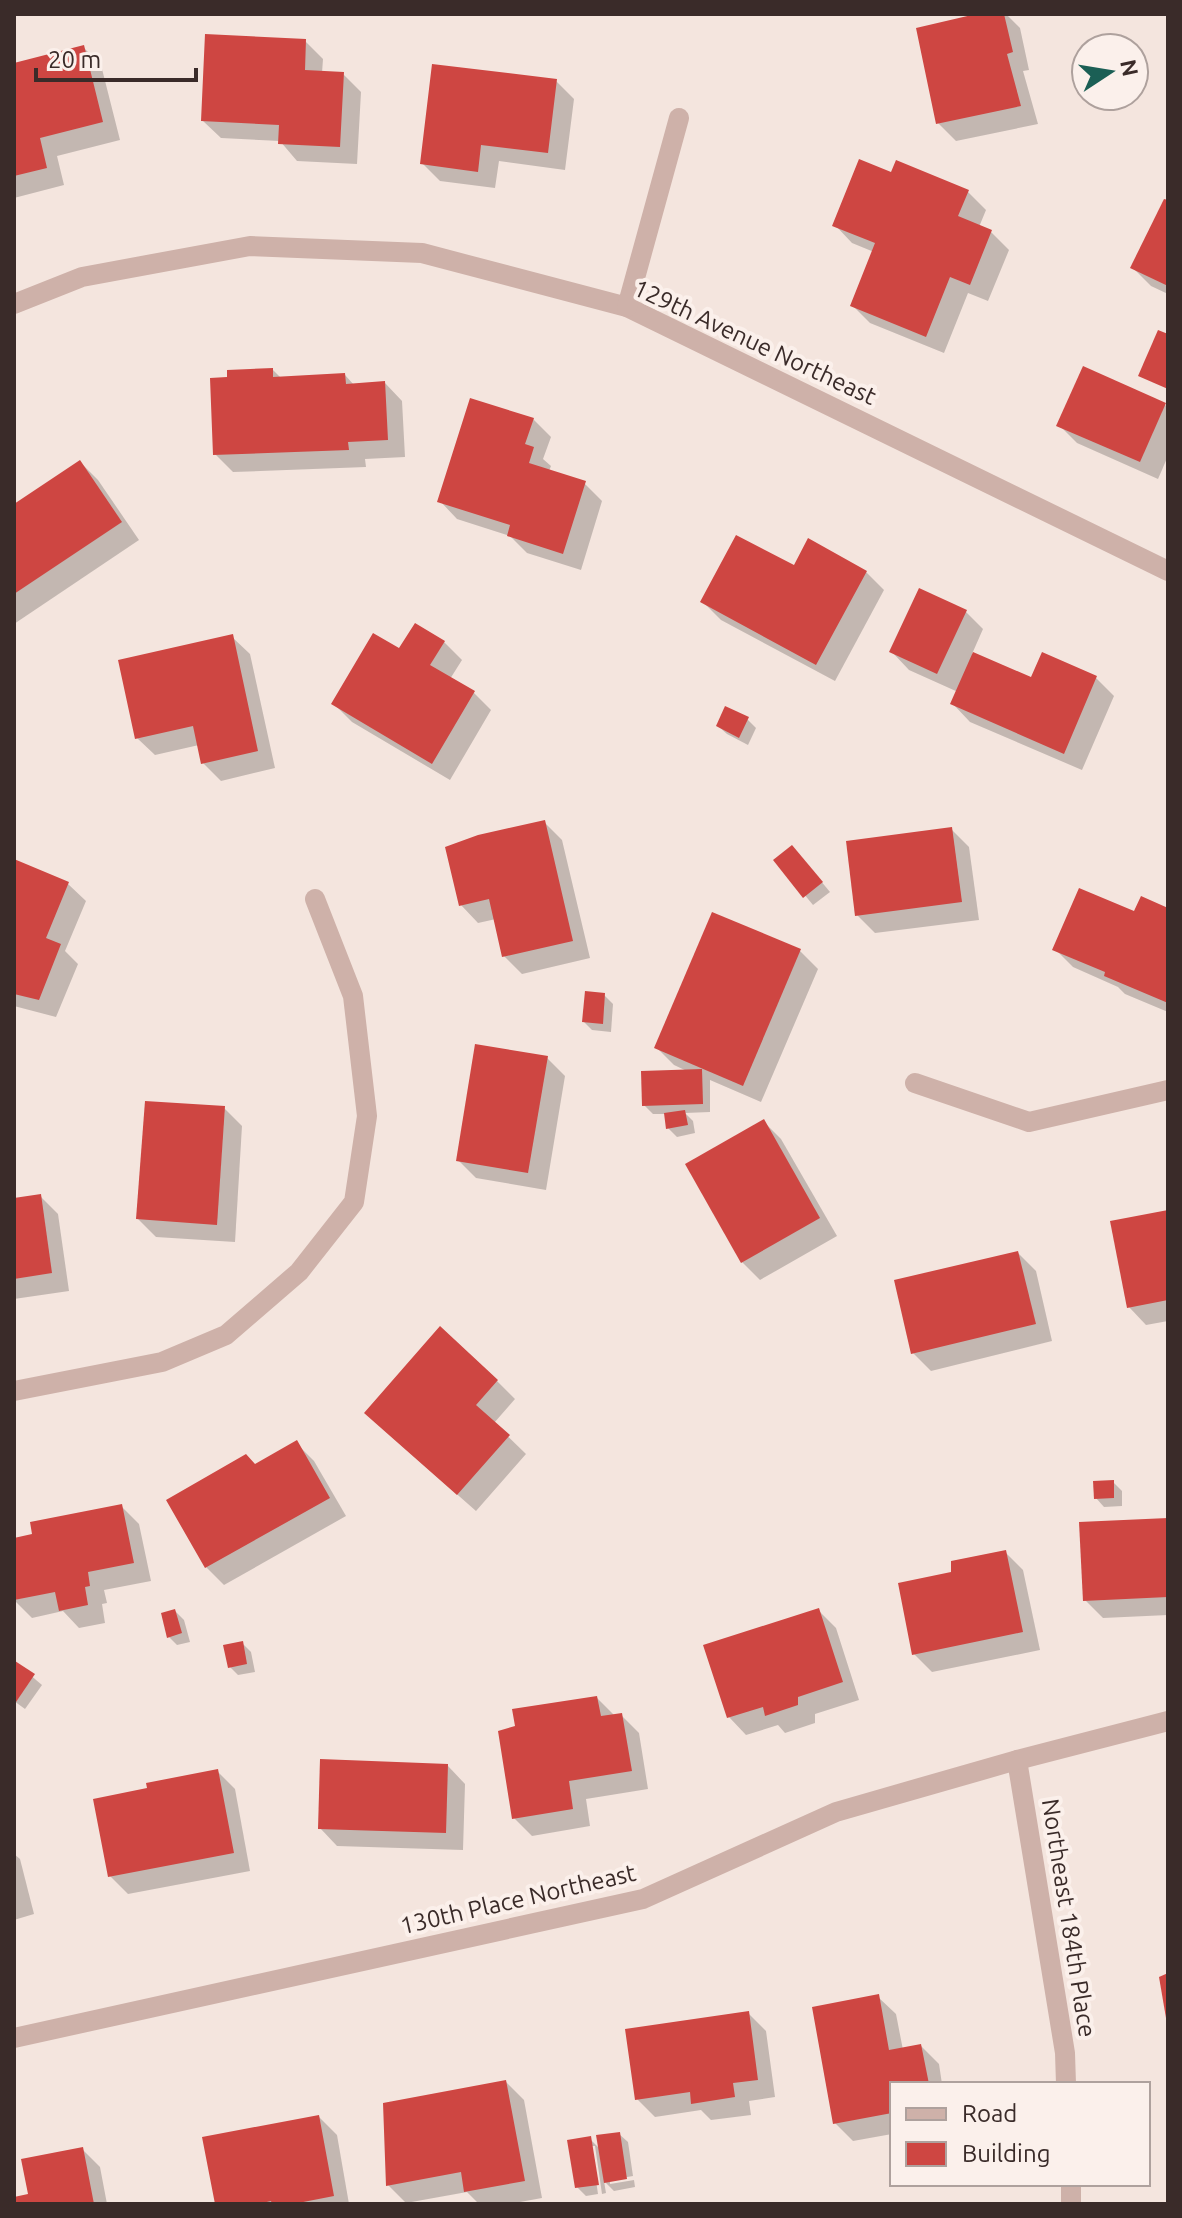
<svg xmlns="http://www.w3.org/2000/svg" width="1182" height="2218" font-family="Ubuntu,sans-serif">
<style>
.shadow{fill:#0003}
.building{fill:#ce4642}
.lines{fill:none;stroke-linecap:round;stroke-linejoin:round}
.minor{stroke:#ceb1a9;stroke-width:20}
.labels{text-anchor:middle;dominant-baseline:central;stroke-width:8;stroke-linejoin:round;paint-order:stroke}
.street-label{font-size:24px;fill:#3a2b29;stroke:#fbf0eb}
</style>
<rect width="100%" height="100%" fill="#f4e5de"/>
<!-- shadow -->
<g class="shadow">
<polygon points="985,14 1006,14 1020,28 1029,70 1023,71 1038,124 956,141 938,123"/>
<polygon points="305,41 323,59 322,73 343,74 361,92 357,164 297,161 280,141 221,138 203,121"/>
<polygon points="83,47 101,65 120,140 57,156 64,185 14,198 14,65"/>
<polygon points="556,81 574,99 565,170 499,161 495,188 440,181 422,163"/>
<polygon points="892,175 968,192 986,210 979,227 991,232 1009,250 988,301 968,293 944,353 870,323 852,305 874,252 852,243 835,225"/>
<polygon points="1168,202 1168,294 1151,286 1133,268"/>
<polygon points="273,370 281,378 345,375 354,385 385,383 402,401 405,457 365,459 366,467 233,472 215,454"/>
<polygon points="1165,405 1168,407 1168,456 1158,479 1077,443 1059,425"/>
<polygon points="533,419 551,437 543,459 551,466 549,471 584,483 602,501 581,570 527,553 510,536 457,519 440,501"/>
<polygon points="80,462 98,480 139,540 14,624 14,506"/>
<polygon points="794,568 866,572 884,590 835,681 721,620 703,602"/>
<polygon points="965,611 983,629 972,654 1032,679 1096,678 1114,696 1082,770 970,722 953,704 958,692 909,670 892,652"/>
<polygon points="232,637 250,654 275,768 221,781 203,763 199,745 155,755 137,738"/>
<polygon points="444,642 462,660 450,679 473,692 491,710 450,780 352,722 334,704 400,651"/>
<polygon points="747,719 756,728 748,745 727,734 718,726"/>
<polygon points="544,822 562,840 590,958 522,974 504,956 496,919 478,923 461,905"/>
<polygon points="951,829 969,847 979,920 875,933 857,915"/>
<polygon points="800,856 830,892 813,905 776,860"/>
<polygon points="14,861 68,884 86,901 65,951 78,964 56,1017 14,1006"/>
<polygon points="1168,910 1168,1012 1125,994 1118,987 1073,967 1055,949 1135,914"/>
<polygon points="713,915 800,951 818,969 761,1102 710,1080 710,1112 685,1113 693,1121 695,1133 677,1137 668,1128 666,1114 653,1114 644,1105 689,1072 674,1065 657,1048"/>
<polygon points="604,995 613,1004 611,1032 592,1030 584,1022"/>
<polygon points="547,1058 565,1076 546,1190 476,1178 458,1160"/>
<polygon points="224,1108 242,1126 235,1242 156,1237 138,1219"/>
<polygon points="764,1122 781,1139 837,1236 760,1280 742,1262"/>
<polygon points="40,1196 58,1214 69,1291 14,1299 14,1200"/>
<polygon points="1168,1212 1168,1321 1146,1325 1129,1307"/>
<polygon points="1018,1253 1036,1271 1052,1341 931,1371 913,1353"/>
<polygon points="497,1381 515,1399 494,1423 526,1454 476,1511 384,1430"/>
<polygon points="296,1443 314,1461 346,1516 224,1585 206,1567"/>
<polygon points="1113,1482 1122,1491 1122,1506 1104,1507 1096,1498"/>
<polygon points="121,1506 139,1524 151,1581 104,1590 107,1603 102,1604 105,1623 79,1628 63,1611 32,1618 14,1600 14,1540 35,1536"/>
<polygon points="1168,1520 1168,1615 1103,1618 1085,1600"/>
<polygon points="1005,1552 1023,1570 1040,1650 932,1672 914,1654 953,1574"/>
<polygon points="818,1610 836,1628 859,1700 815,1714 815,1723 785,1733 778,1725 746,1735 729,1717"/>
<polygon points="175,1611 184,1620 190,1642 177,1645 169,1637"/>
<polygon points="242,1643 251,1652 255,1672 238,1675 230,1667"/>
<polygon points="16,1663 42,1685 25,1709 14,1701 14,1666"/>
<polygon points="597,1698 615,1716 621,1715 639,1733 648,1789 586,1799 590,1826 532,1836 514,1818"/>
<polygon points="448,1766 465,1784 463,1850 337,1846 320,1828"/>
<polygon points="217,1771 235,1789 250,1871 128,1894 110,1876 150,1790"/>
<polygon points="14,1854 20,1859 34,1914 14,1920"/>
<polygon points="878,1997 896,2014 903,2050 921,2046 939,2064 942,2084 892,2084 892,2134 853,2141 835,2123"/>
<polygon points="748,2013 766,2031 775,2097 749,2101 751,2115 711,2120 701,2110 655,2117 637,2099"/>
<polygon points="506,2082 524,2100 542,2198 509,2204 479,2204 467,2192 406,2203 388,2185"/>
<polygon points="319,2117 337,2135 349,2204 217,2204"/>
<polygon points="619,2134 628,2142 633,2176 610,2180 610,2184 634,2180 635,2187 614,2191 604,2181 606,2193 602,2194 595,2146 591,2146 598,2194 586,2196 577,2187 590,2139 600,2149"/>
<polygon points="82,2149 100,2167 107,2204 14,2204 14,2199 30,2196"/>
</g>
<!-- building -->
<g class="building">
<polygon points="976,14 1004,14 1013,52 1007,54 1021,106 936,124 916,28"/>
<polygon points="205,34 306,39 305,70 344,72 340,147 278,144 279,125 201,121"/>
<polygon points="84,45 103,122 40,138 47,168 14,176 14,63"/>
<polygon points="432,64 557,79 548,153 481,145 478,172 420,164"/>
<polygon points="859,159 891,172 896,160 969,190 958,216 992,230 970,285 950,277 926,337 850,306 875,243 832,226"/>
<polygon points="1164,199 1168,200 1168,286 1130,268"/>
<polygon points="1158,330 1168,334 1168,389 1138,376"/>
<polygon points="1083,366 1166,403 1140,462 1056,426"/>
<polygon points="273,368 273,377 345,373 346,384 385,381 388,440 348,442 349,450 213,455 210,378 227,377 227,370"/>
<polygon points="470,398 534,418 525,444 534,447 529,463 586,481 563,554 507,536 510,525 437,502"/>
<polygon points="80,460 122,522 14,594 14,504"/>
<polygon points="736,535 794,565 808,538 867,571 816,665 700,602"/>
<polygon points="919,588 967,610 937,674 889,652"/>
<polygon points="415,623 445,641 430,665 475,691 432,764 331,704 373,633 399,648"/>
<polygon points="233,634 258,751 201,764 193,726 135,739 118,660"/>
<polygon points="973,652 1031,677 1042,652 1097,676 1064,754 950,704"/>
<polygon points="725,706 749,717 739,738 716,726"/>
<polygon points="545,820 573,941 502,957 489,899 459,906 445,847 478,835"/>
<polygon points="952,827 962,902 855,916 846,841"/>
<polygon points="792,845 823,882 803,898 773,860"/>
<polygon points="14,859 69,882 46,938 61,944 39,1000 14,994"/>
<polygon points="1079,888 1134,911 1141,896 1168,908 1168,1003 1104,976 1105,972 1052,950"/>
<polygon points="712,912 801,949 743,1086 654,1048"/>
<polygon points="585,991 605,993 603,1024 582,1022"/>
<polygon points="475,1044 548,1056 528,1173 456,1161"/>
<polygon points="702,1069 703,1104 642,1106 641,1071"/>
<polygon points="145,1101 225,1106 217,1225 136,1219"/>
<polygon points="685,1110 688,1125 666,1129 664,1113"/>
<polygon points="764,1119 820,1218 741,1263 685,1164"/>
<polygon points="41,1194 52,1273 14,1279 14,1198"/>
<polygon points="1168,1210 1168,1300 1127,1308 1110,1221"/>
<polygon points="1018,1251 1036,1324 911,1354 894,1280"/>
<polygon points="440,1326 498,1380 476,1405 510,1435 457,1495 364,1413"/>
<polygon points="297,1440 330,1498 205,1568 166,1500 246,1454 255,1464"/>
<polygon points="1114,1480 1114,1498 1094,1499 1093,1481"/>
<polygon points="122,1504 134,1563 88,1572 90,1586 85,1587 88,1605 59,1611 55,1592 14,1600 14,1538 32,1534 30,1522"/>
<polygon points="1168,1518 1168,1597 1083,1601 1079,1522"/>
<polygon points="1006,1550 1023,1632 912,1655 898,1583 951,1572 951,1561"/>
<polygon points="819,1608 843,1682 798,1697 798,1705 765,1716 763,1707 727,1718 703,1645"/>
<polygon points="175,1609 182,1633 167,1638 161,1613"/>
<polygon points="243,1641 247,1664 228,1668 223,1645"/>
<polygon points="15,1661 35,1674 16,1702 14,1700"/>
<polygon points="597,1696 601,1716 622,1713 632,1771 569,1781 573,1809 512,1819 498,1731 515,1726 512,1709"/>
<polygon points="320,1759 448,1764 446,1833 318,1829"/>
<polygon points="218,1769 234,1853 108,1877 93,1799 147,1788 146,1783"/>
<polygon points="1168,1973 1168,2018 1166,2018 1159,1977"/>
<polygon points="879,1994 889,2050 921,2044 929,2084 892,2084 892,2113 833,2124 812,2007"/>
<polygon points="749,2011 758,2080 733,2083 735,2097 691,2104 690,2092 635,2100 625,2029"/>
<polygon points="506,2080 525,2181 464,2192 461,2172 386,2186 383,2103"/>
<polygon points="319,2115 334,2196 293,2204 272,2204 271,2201 258,2204 215,2204 202,2137"/>
<polygon points="620,2132 627,2179 604,2183 596,2135"/>
<polygon points="591,2136 599,2185 575,2188 567,2140"/>
<polygon points="83,2147 94,2204 14,2204 14,2197 28,2194 21,2159"/>
</g>
<g class="lines">
<!-- minor -->
<g class="minor">
<polyline points="14,304 82,277 250,246 422,253 627,307 1168,571"/>
<polyline points="627,307 679,118"/>
<polyline points="915,1083 1029,1122 1168,1090"/>
<polyline points="14,1391 162,1362 226,1335 299,1272 354,1202 367,1116 353,996 315,899"/>
<polyline points="1017,1760 1065,2053 1066,2084"/>
<polyline points="14,2038 643,1899 836,1812 1017,1760 1168,1721"/>
<polyline points="1071,2184 1071,2204"/>
</g>
</g>
<g class="labels">
<!-- street labels -->
<g class="street-label">
<text transform="translate(755 342) rotate(25)">129th Avenue Northeast</text>
<text transform="translate(518 1899) rotate(-13)">130th Place Northeast</text>
<text transform="translate(1069 1918) rotate(81)">Northeast 184th Place</text>
</g>
</g>
<!-- border -->
<rect width="1182" height="2218" fill="none" stroke="#3a2b29" stroke-width="32"/>
<!-- legend -->
<rect x="890" y="2082" width="260" height="104" fill="#fbf0eb" stroke="#aea19d" stroke-width="2"/>
<rect x="906" y="2108" width="40" height="12" fill="#ceb1a9" stroke="#aea19d" stroke-width="2"/>
<text x="962" y="2122" font-size="24" fill="#3a2b29">Road</text>
<rect x="906" y="2142" width="40" height="24" fill="#ce4642" stroke="#aea19d" stroke-width="2"/>
<text x="962" y="2162" font-size="24" fill="#3a2b29">Building</text>
<!-- north arrow -->
<g transform="translate(1110 72) rotate(78)"><circle r="38" fill="#fbf0eb" stroke="#aea19d" stroke-width="2"/>
<path d="M0-6L14 30L0 20L-14 30Z" fill="#1b5f55"/>
<text y="-12" font-size="22" font-weight="bold" text-anchor="middle" fill="#3a2b29">N</text>
</g>
<!-- scale -->
<path d="M36 68v12h160v-12" fill="none" stroke="#3a2b29" stroke-width="4"/>
<text x="48" y="68" font-size="24" fill="#3a2b29" stroke="#fbf0eb" stroke-width="6" paint-order="stroke">20 m</text>
</svg>
